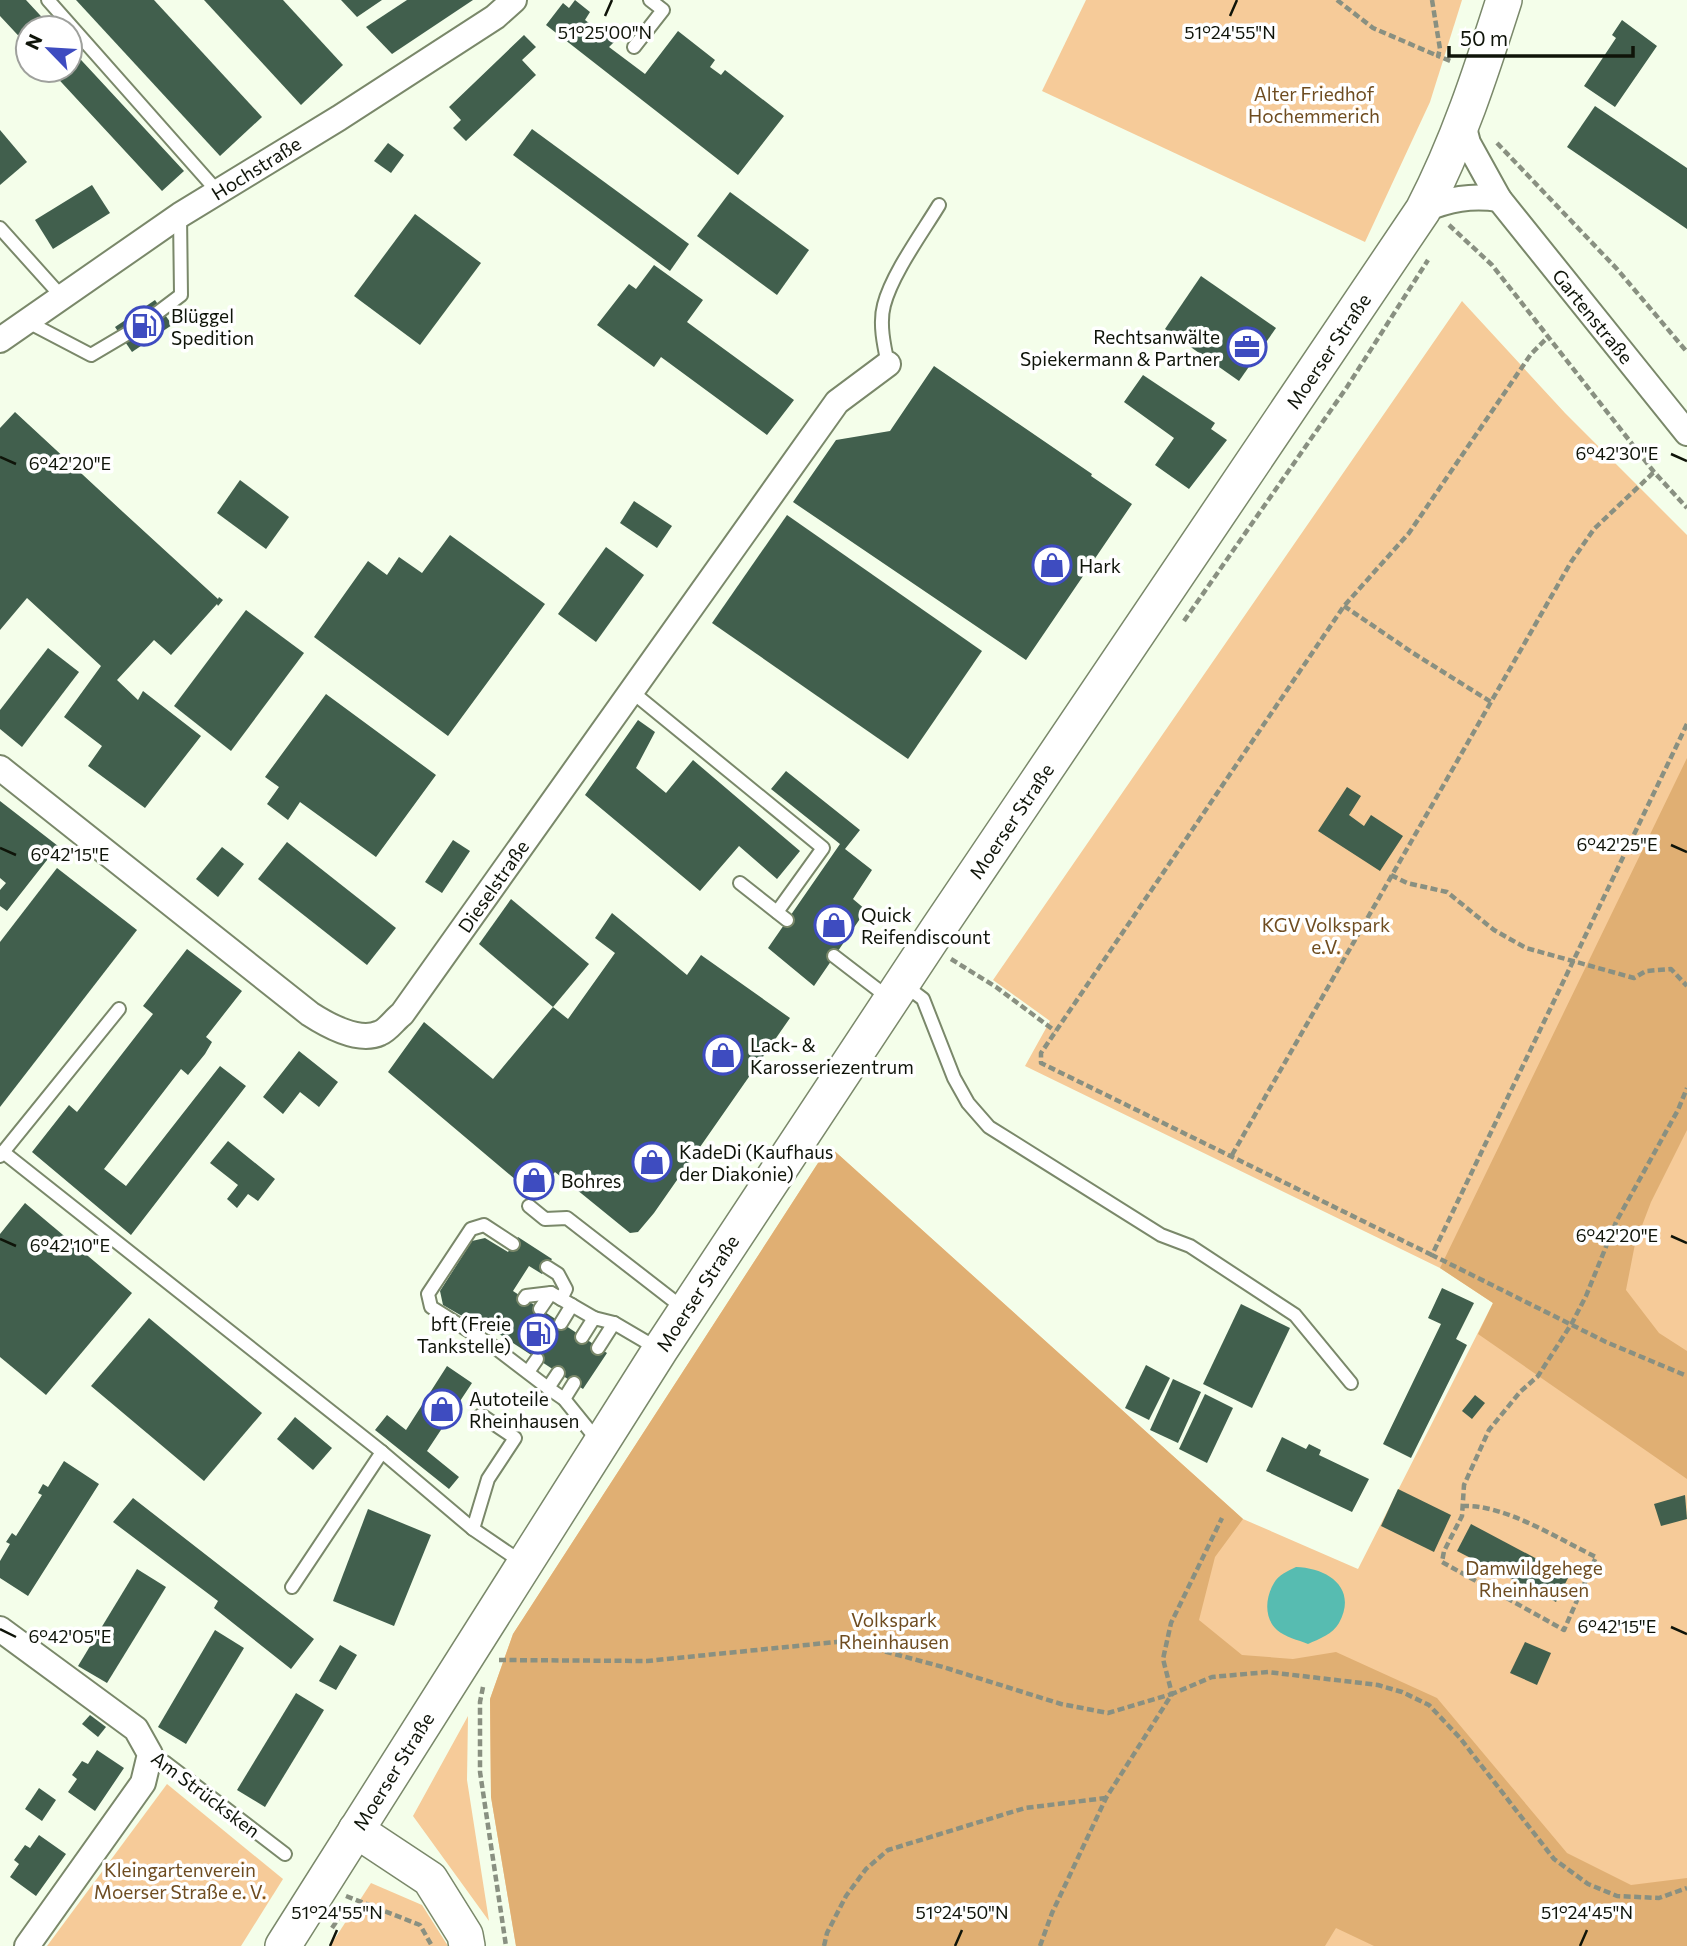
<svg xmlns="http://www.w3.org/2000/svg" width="1687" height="1946" font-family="Commissioner,sans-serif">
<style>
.green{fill:#f6cb99}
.forest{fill:#e0af73}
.water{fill:#57bcb1}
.building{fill:#415f4d}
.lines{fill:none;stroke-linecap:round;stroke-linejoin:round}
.lane-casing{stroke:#7a886a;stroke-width:16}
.street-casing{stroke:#7a886a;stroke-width:28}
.secondary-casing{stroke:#7a886a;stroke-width:38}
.path{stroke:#899081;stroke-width:4.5;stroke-dasharray:7 3.5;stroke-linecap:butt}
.lane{stroke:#fff;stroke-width:12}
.street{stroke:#fff;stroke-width:24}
.secondary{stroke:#fff;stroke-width:35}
.ticks{fill:none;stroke:#0f1409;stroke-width:2.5}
.labels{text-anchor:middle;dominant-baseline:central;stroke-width:7;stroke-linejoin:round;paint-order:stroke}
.park-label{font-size:19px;fill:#6e4c20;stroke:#fff}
.street-label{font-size:19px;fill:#0f1409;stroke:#fff}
.poi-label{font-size:19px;fill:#0f1409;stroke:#fff;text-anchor:start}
.ticks-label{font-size:18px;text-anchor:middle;fill:#0f1409;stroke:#fff;stroke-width:7;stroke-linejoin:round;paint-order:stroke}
</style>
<rect width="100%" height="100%" fill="#f4feea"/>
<!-- green -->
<g class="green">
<polygon points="1086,0 1462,0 1430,102 1365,242 1042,91"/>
<polygon points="1462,301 1565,413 1687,535 1687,1946 516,1946 491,1797 490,1699 513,1634 829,1146 1243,1519 1358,1569 1493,1303 1440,1268 1025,1066 1050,1021 993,980"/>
<polygon points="468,1716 467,1780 489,1921 413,1816"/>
<polygon points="167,1784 283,1879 241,1946 47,1946"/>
<polygon points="371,1883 422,1905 448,1946 330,1946"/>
</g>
<!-- forest -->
<g class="forest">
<polygon points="1687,758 1687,1130 1651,1202 1635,1244 1626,1290 1659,1333 1687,1351 1687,1479 1478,1334 1493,1303 1440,1268"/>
<polygon points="829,1146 1243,1519 1215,1557 1199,1620 1242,1655 1293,1659 1336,1652 1437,1698 1567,1853 1631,1885 1687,1878 1687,1946 1374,1946 1336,1928 1325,1946 516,1946 491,1797 490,1699 513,1634"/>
</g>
<!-- water -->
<path class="water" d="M1296,1567C1328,1568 1358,1588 1339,1623C1333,1634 1319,1639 1308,1644C1298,1640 1285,1637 1277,1630C1264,1618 1265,1598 1274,1583C1278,1575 1288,1571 1296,1567Z"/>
<!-- building -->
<g class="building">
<polygon points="0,0 26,0 52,28 28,28 28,46 0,16"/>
<polygon points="76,0 154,0 262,117 220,156"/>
<polygon points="204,0 283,0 343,65 301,105"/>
<polygon points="341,0 382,0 357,17"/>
<polygon points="407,0 473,0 392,54 366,27"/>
<polygon points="575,0 590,12 585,20 614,42 609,47 645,74 678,31 715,60 710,67 721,75 725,70 784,116 738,175 546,25 563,3 569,8"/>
<polygon points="1622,20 1657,46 1615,107 1584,86 1616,38 1612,35"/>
<polygon points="524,35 536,47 522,60 536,75 466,141 453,128 461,120 449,107"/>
<polygon points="70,48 184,171 162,191 50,70 70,70"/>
<polygon points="1595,106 1687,168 1687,229 1567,147"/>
<polygon points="532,129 689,244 670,271 513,155"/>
<polygon points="0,130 27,162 0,185"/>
<polygon points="388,143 404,155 391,173 374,161"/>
<polygon points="92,185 110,213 53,249 35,220"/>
<polygon points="730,192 809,250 777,295 697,236"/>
<polygon points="415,214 481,263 420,345 354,296"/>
<polygon points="654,265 703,300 687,322 794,400 767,435 661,357 654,367 597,325 629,284 636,289"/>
<polygon points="1201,276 1276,328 1239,381 1165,329"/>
<polygon points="155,300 172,325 132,352 115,327"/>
<polygon points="934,366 1092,474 1091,476 1132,504 1026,660 793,502 836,440 890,431"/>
<polygon points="1143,375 1215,423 1211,429 1227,440 1189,489 1155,465 1174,438 1124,402"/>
<polygon points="15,412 123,512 218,599 219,597 223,600 218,606 217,604 171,655 154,640 117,680 138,700 143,691 201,736 145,808 88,766 102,746 64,717 101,666 27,598 0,630 0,428"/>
<polygon points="240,480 289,517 266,549 217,513"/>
<polygon points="634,501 672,526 657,548 620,523"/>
<polygon points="787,515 982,651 908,759 712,623"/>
<polygon points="450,535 545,604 448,736 314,637 368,561 387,575 399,557 422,573"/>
<polygon points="606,547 644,575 596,642 558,614"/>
<polygon points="246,610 304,653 231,751 174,706"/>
<polygon points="48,648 79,672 22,747 0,729 0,710"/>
<polygon points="326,694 436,775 376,857 300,802 288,820 267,804 279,787 265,777"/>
<polygon points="638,720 655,732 636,768 666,793 693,760 800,851 777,879 739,846 700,891 585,795"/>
<polygon points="786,771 860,830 845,849 872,870 853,899 866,910 814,986 768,948 840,844 771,789"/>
<polygon points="1347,787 1361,796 1349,815 1364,826 1371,815 1403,836 1380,871 1318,831"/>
<polygon points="0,801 58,846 7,911 0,906 0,890 6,883 0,878"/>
<polygon points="453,840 470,851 442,893 425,882"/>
<polygon points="287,842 396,928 367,965 258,879"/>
<polygon points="222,847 244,864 218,897 196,879"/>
<polygon points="57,868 137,930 0,1107 0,942"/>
<polygon points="511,899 589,964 553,1007 479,944"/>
<polygon points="612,913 687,975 701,955 790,1018 654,1213 638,1232 630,1233 555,1172 535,1196 388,1072 424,1022 493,1079 553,1007 568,1019 615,953 595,938"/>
<polygon points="187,949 242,991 206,1037 212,1042 205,1054 188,1075 181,1069 104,1169 126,1186 220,1066 246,1086 131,1235 32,1152 69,1105 77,1112 153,1014 143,1006"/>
<polygon points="299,1051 338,1082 319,1107 300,1092 283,1114 263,1097"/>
<polygon points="228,1141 275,1179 258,1201 248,1194 237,1208 227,1199 238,1185 210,1163"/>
<polygon points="25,1203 132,1293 46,1395 0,1357 0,1234"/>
<polygon points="518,1237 552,1259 542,1274 529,1266 513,1291 607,1353 583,1389 484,1324 469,1320 443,1305 440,1291 472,1241 485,1238 508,1252"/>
<polygon points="1442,1288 1474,1303 1456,1339 1467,1345 1411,1458 1383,1444 1441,1324 1428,1318"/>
<polygon points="1241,1304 1290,1328 1252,1408 1203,1384"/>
<polygon points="149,1318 262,1413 204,1481 91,1386"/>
<polygon points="1146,1365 1170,1378 1149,1420 1125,1408"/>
<polygon points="447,1366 472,1383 427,1451 459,1477 449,1489 375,1430 387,1415 406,1430"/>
<polygon points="1173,1379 1201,1392 1178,1443 1150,1430"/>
<polygon points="1205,1394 1233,1408 1207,1463 1179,1449"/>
<polygon points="1475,1395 1485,1403 1472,1419 1462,1411"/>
<polygon points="295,1417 332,1448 313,1470 277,1439"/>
<polygon points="1282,1437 1306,1449 1309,1444 1321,1450 1319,1455 1369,1479 1352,1512 1266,1471"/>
<polygon points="64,1461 99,1484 28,1596 0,1578 0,1561 10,1544 6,1542 12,1533 16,1536 42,1495 38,1493 43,1484 48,1487"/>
<polygon points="1398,1489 1451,1515 1434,1552 1381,1526"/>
<polygon points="1685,1495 1687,1519 1661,1526 1654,1504"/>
<polygon points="133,1498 314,1639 291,1669 214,1608 218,1601 113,1522"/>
<polygon points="368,1509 431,1535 394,1626 333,1601"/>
<polygon points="1471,1524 1569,1576 1556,1602 1457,1551"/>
<polygon points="137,1569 166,1587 107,1683 78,1666"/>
<polygon points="215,1630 244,1648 186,1744 158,1727"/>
<polygon points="1525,1642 1551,1653 1537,1685 1510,1673"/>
<polygon points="340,1645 357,1655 336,1690 319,1681"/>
<polygon points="296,1693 324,1710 265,1807 237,1790"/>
<polygon points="90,1715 106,1727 98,1737 82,1724"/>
<polygon points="97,1750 124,1768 95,1811 68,1792 77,1779 72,1775 82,1761 88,1764"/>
<polygon points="39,1788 56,1800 42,1821 25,1809"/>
<polygon points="39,1835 66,1854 36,1896 10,1877 19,1864 14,1860 25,1845 30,1848"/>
</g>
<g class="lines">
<!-- lane casing -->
<g class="lane-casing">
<g id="lane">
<polyline points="48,0 218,192"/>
<polyline points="634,47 663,10 650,0"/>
<polyline points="0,228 62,297"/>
<polyline points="26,321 91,355 140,326 181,295 180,215"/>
<path d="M888,364C884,346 879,323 884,305C892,274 922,233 939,205"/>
<polyline points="631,691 823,848 777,912"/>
<polyline points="740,883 787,920"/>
<polyline points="834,956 890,999"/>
<polyline points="903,984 923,999 954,1078 968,1103 989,1127 1161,1235 1190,1246 1295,1315 1351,1383"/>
<polyline points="3,1152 382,1452 473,1529"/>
<polyline points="0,1156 119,1009"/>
<polyline points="529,1206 545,1219 567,1218 683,1308"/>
<polyline points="513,1244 484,1225 471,1229 428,1294 431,1307 493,1346 548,1388"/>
<polyline points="547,1267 558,1274 566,1289 561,1299"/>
<polyline points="524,1299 526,1296 551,1293 594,1318"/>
<polyline points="540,1309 551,1293"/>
<polyline points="561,1323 572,1305"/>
<polyline points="582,1337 594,1318 614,1323 660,1350"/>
<polyline points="598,1348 614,1323"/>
<polyline points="528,1372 537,1359"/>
<polyline points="558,1373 548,1388 564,1399 598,1441"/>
<polyline points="564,1399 574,1383"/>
<polyline points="481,1415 515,1438 488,1479 473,1529 523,1563"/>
<polyline points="292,1587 382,1452"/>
<polyline points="150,1754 166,1763 285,1854"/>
</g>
</g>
<!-- street casing -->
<g class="street-casing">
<g id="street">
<polyline points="1463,124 1468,143 1499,199 1687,433"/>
<path d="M1423,210C1449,199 1471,195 1499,199"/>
<polyline points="0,340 180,215 339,118 495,17 514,0"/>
<path d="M0,768L310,1014C327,1025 359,1043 380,1033C388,1030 395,1019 402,1014L837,402L888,364"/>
<polyline points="0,1629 136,1729 150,1754 143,1783 27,1946"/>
</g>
</g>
<!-- secondary casing -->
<g class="secondary-casing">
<g id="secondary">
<polyline points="356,1830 430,1879 465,1935 467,1946"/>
<path d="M283,1946L660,1350L938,929L1423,210C1458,143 1481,72 1504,0"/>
</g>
</g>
<!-- path -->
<g class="path">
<polyline points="1337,0 1373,28 1438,56"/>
<polyline points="1432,0 1440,49 1438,56 1453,62"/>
<polyline points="1497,143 1617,269 1687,352"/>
<polyline points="1449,225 1492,265 1654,472 1687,508"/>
<polyline points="1344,606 1413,653 1491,702"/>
<polyline points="1184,621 1347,387 1428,260"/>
<polyline points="1687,724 1432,1255 1606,1342 1687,1376"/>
<polyline points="1391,875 1407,883 1447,892 1494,930 1526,948 1634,978 1646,971 1671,969 1687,986"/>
<polyline points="951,959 996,987 1055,1031"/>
<polyline points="1232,1155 1571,562 1594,529 1654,472"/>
<polyline points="1432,1255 1041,1063 1041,1053 1344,606 1409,533 1531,354 1548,337"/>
<path d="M1462,1506C1505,1504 1558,1539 1596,1557L1564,1630L1442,1562L1444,1551L1462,1516L1464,1485L1489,1430L1520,1392L1538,1376L1572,1323L1586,1296L1616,1222L1678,1110L1687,1088"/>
<polyline points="499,1660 647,1661 846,1641 943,1667 1061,1704 1108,1713 1172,1694 1163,1659 1171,1623 1222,1518"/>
<polyline points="483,1687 480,1702 480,1772 506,1946"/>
<polyline points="346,1896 420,1925 432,1946"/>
<polyline points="332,1928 345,1909"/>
<polyline points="824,1946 827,1933 846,1896 866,1869 888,1850 1025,1808 1106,1798"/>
<polyline points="1040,1946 1052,1913 1106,1798 1172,1694 1212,1677 1268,1672 1378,1685 1402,1692 1429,1705 1460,1738 1554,1859 1588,1884 1617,1896 1659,1898 1687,1888"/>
</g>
<!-- lane -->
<use href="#lane" class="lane"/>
<!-- street -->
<use href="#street" class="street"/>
<!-- secondary -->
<use href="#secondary" class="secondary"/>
</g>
<!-- ticks -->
<path class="ticks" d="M605,16L612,0M1230,16L1237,0M1671,454L1687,461M0,457L16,464M1671,845L1687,852M0,848L16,855M1671,1236L1687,1243M0,1239L16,1246M1671,1627L1687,1634M0,1629L16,1637M330,1946L337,1930M955,1946L962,1930M1580,1946L1587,1930"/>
<!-- icons -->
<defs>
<g id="fuel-ring" transform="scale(2.0125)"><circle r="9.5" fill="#fff" stroke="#3e4cc0" stroke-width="1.5"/><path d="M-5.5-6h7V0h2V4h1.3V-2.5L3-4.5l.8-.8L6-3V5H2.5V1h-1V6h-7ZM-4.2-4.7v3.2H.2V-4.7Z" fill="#3e4cc0"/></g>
<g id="office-ring" transform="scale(2.0125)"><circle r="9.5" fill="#fff" stroke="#3e4cc0" stroke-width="1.5"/><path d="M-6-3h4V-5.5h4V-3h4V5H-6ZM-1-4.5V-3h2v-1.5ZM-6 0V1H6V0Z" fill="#3e4cc0"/></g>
<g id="shop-ring" transform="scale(2.0125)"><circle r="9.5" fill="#fff" stroke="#3e4cc0" stroke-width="1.5"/><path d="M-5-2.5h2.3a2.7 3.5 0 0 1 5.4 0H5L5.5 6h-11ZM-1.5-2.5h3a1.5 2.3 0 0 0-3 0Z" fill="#3e4cc0"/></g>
</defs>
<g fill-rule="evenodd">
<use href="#fuel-ring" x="144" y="326"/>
<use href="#office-ring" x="1247" y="347"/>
<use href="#shop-ring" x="1052" y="565"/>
<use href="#shop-ring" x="834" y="925"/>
<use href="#shop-ring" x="723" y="1055"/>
<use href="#shop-ring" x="652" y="1162"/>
<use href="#shop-ring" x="534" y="1180"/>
<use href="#fuel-ring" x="538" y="1334"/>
<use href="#shop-ring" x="442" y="1409"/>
</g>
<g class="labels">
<!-- park labels -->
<g class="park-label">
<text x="1314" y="93">Alter Friedhof<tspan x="1314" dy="22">Hochemmerich</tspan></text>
<text x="1326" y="924">KGV Volkspark<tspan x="1326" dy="22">e.V.</tspan></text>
<text x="1534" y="1567">Damwildgehege<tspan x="1534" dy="22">Rheinhausen</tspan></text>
<text x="894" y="1619">Volkspark<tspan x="894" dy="22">Rheinhausen</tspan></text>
<text x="180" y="1869">Kleingartenverein<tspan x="180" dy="22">Moerser Straße e. V.</tspan></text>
</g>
<!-- street labels -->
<g class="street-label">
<text transform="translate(256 168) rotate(-32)">Hochstraße</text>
<text transform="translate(1593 316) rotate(51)">Gartenstraße</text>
<text transform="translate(1328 351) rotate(-56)">Moerser Straße</text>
<text transform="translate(1011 821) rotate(-56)">Moerser Straße</text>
<text transform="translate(493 886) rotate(-55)">Dieselstraße</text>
<text transform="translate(697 1293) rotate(-57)">Moerser Straße</text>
<text transform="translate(393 1771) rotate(-58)">Moerser Straße</text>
<text transform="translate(206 1794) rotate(37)">Am Strücksken</text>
</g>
<!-- poi labels -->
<g class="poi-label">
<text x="171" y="315">Blüggel<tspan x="171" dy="22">Spedition</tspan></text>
<text x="1220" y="336" text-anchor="end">Rechtsanwälte<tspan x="1220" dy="22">Spiekermann &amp; Partner</tspan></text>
<text x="1079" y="565">Hark</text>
<text x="861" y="914">Quick<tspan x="861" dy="22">Reifendiscount</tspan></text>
<text x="750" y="1044">Lack- &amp;<tspan x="750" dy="22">Karosseriezentrum</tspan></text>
<text x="679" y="1151">KadeDi (Kaufhaus<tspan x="679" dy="22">der Diakonie)</tspan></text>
<text x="561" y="1180">Bohres</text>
<text x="511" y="1323" text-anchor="end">bft (Freie<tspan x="511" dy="22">Tankstelle)</tspan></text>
<text x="469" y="1398">Autoteile<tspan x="469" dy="22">Rheinhausen</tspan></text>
</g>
</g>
<g class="ticks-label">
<text x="605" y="39">51°25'00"N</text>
<text x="1230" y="39">51°24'55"N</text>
<text x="1617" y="460">6°42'30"E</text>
<text x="70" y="470">6°42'20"E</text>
<text x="1617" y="851">6°42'25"E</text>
<text x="70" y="861">6°42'15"E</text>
<text x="1617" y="1242">6°42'20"E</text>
<text x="70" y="1252">6°42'10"E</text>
<text x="1617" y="1633">6°42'15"E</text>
<text x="70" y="1643">6°42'05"E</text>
<text x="337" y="1919">51°24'55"N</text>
<text x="962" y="1919">51°24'50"N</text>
<text x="1587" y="1919">51°24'45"N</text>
</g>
<!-- north arrow -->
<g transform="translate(49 49) rotate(295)"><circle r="33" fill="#ffffff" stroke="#9fa19d" stroke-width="2"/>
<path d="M0-5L12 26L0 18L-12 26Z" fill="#3e4cc0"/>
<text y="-10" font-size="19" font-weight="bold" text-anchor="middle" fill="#0f1409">N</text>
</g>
<!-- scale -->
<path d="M1449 46v10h184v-10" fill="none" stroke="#0f1409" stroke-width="3.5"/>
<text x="1460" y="46" font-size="21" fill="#0f1409" stroke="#ffffff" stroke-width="5" paint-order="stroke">50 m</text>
</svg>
